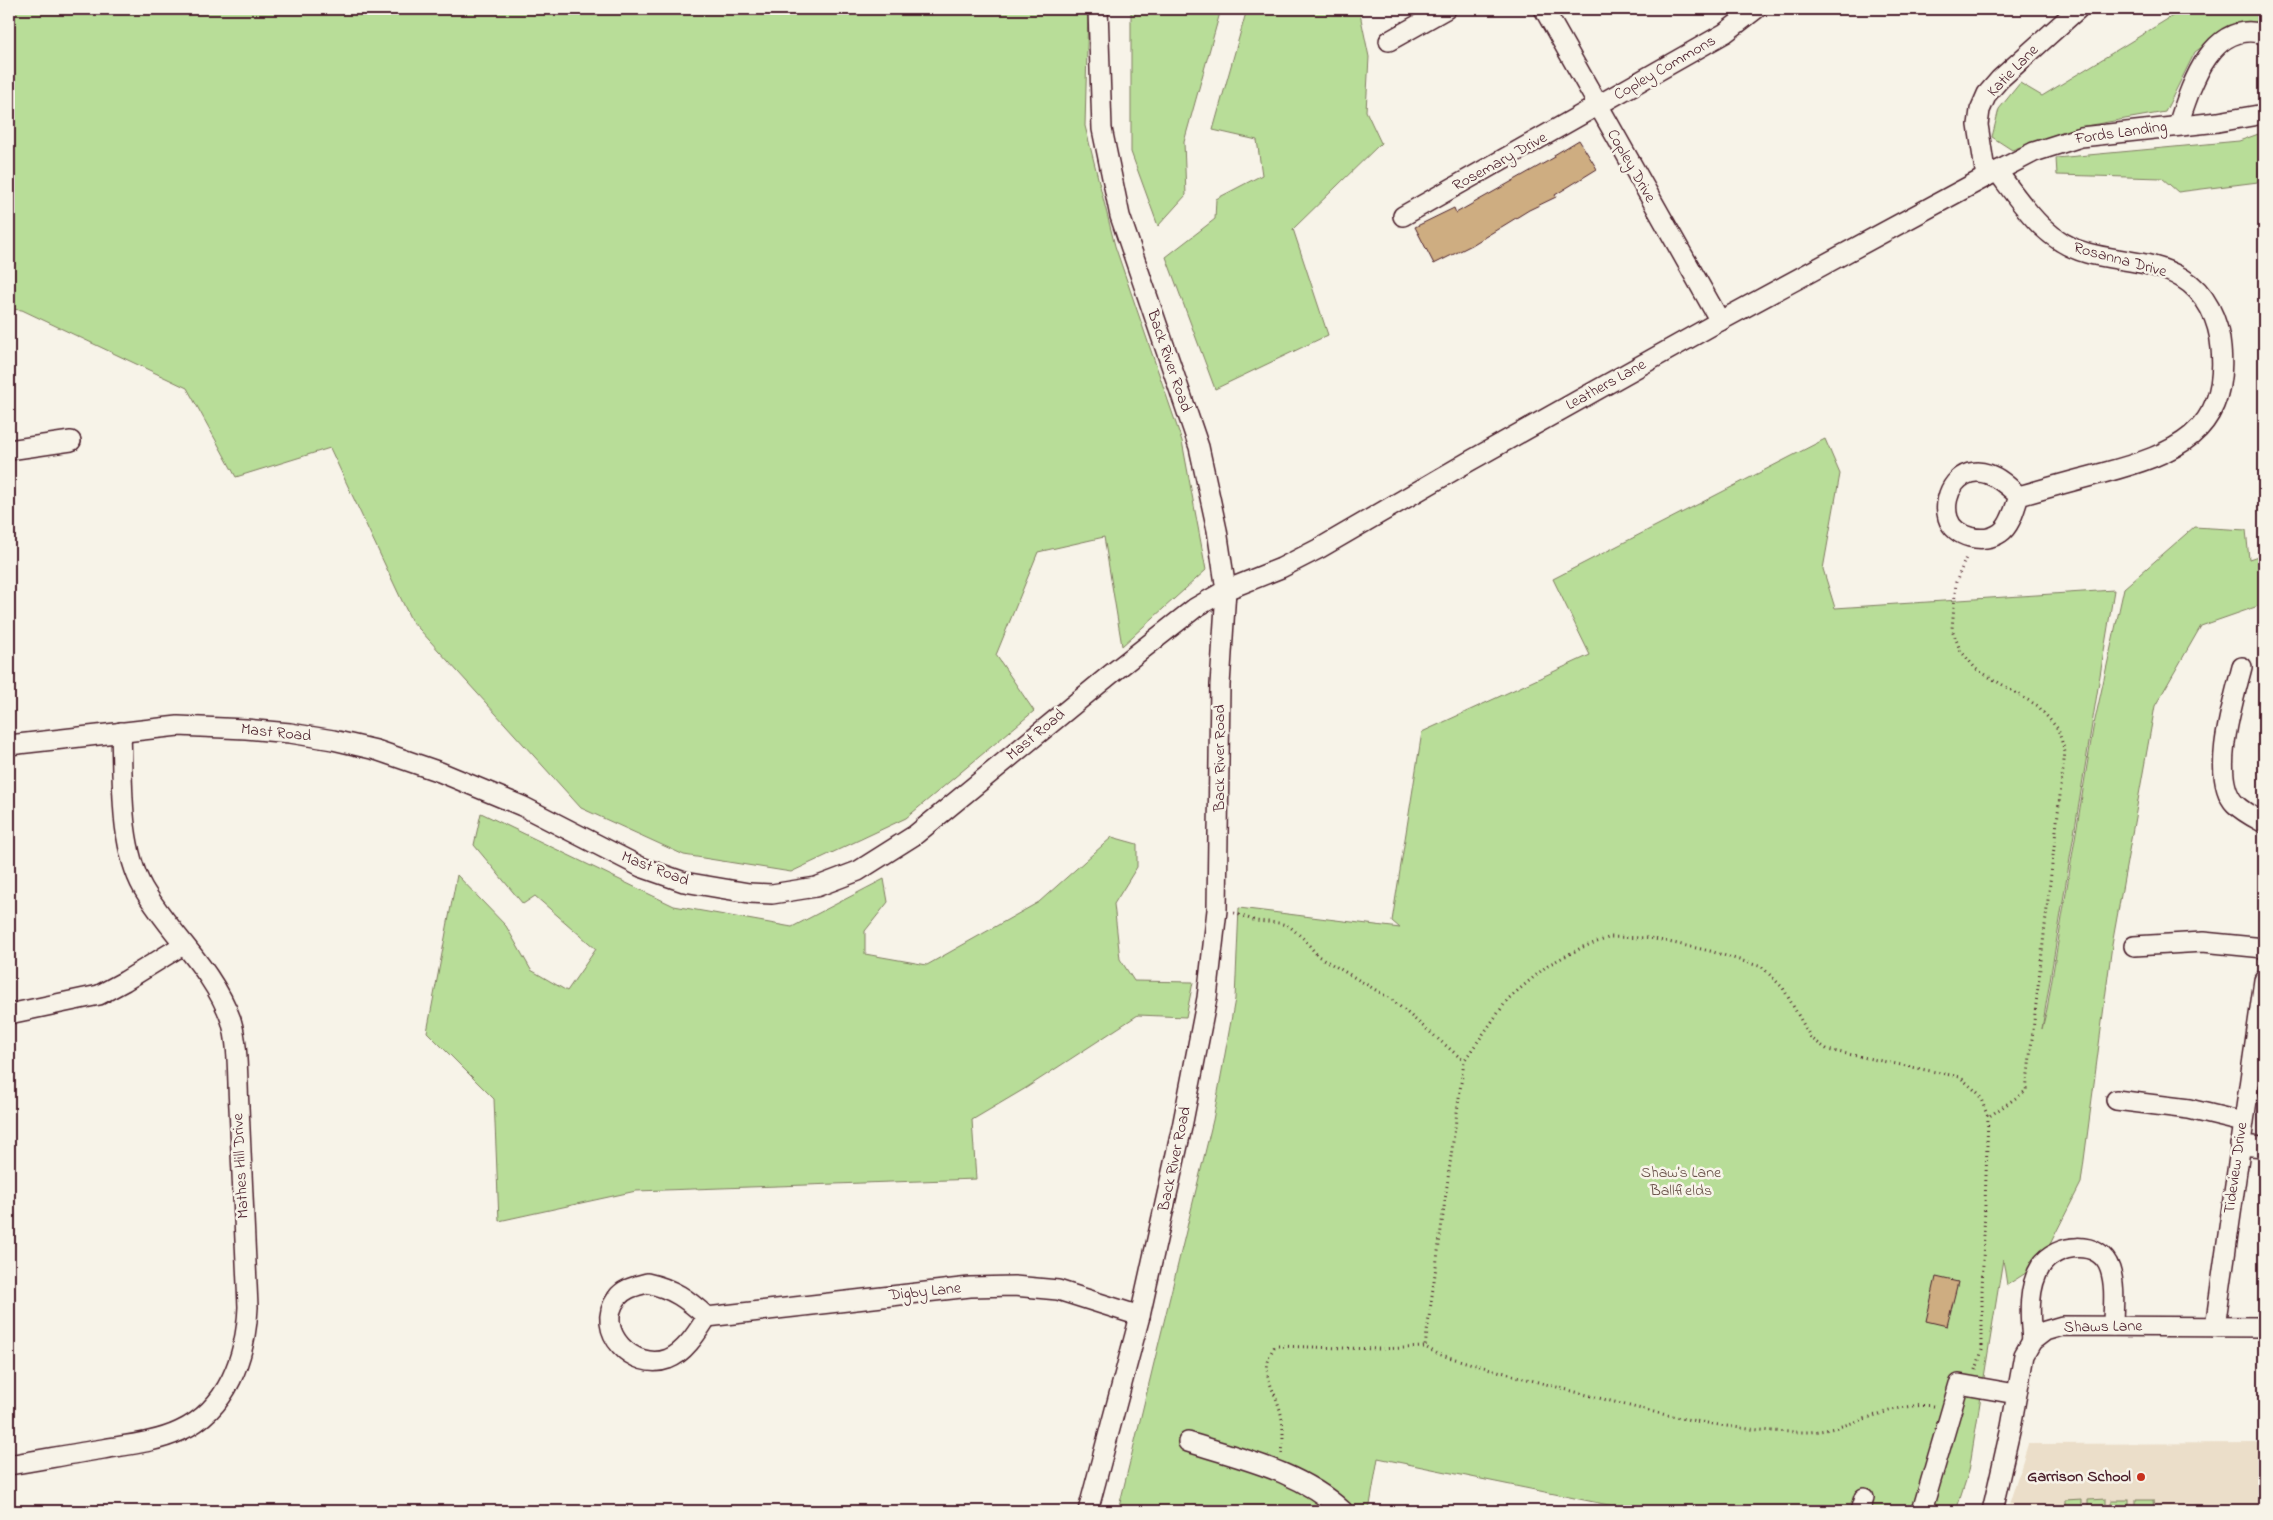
<svg xmlns="http://www.w3.org/2000/svg" width="2273" height="1520" font-family="'Indie Flower',sans-serif">
<style>
.built{fill:#ebdec9}
.green{fill:#b8dd98;stroke:#817e62}
.building{fill:#cead81;stroke:#4a1f2b}
.lines{fill:none;stroke-linecap:round;stroke-linejoin:round}
.minor-casing{stroke:#4a1f2b;stroke-width:22}
.path{stroke:#4a1f2b;stroke-width:3;stroke-dasharray:1 4;stroke-linecap:butt}
.minor{stroke:#f7f3e8;stroke-width:19}
.poi-dot{fill:#c8321e;stroke:#f7f3e8;stroke-width:2}
.labels{text-anchor:middle;dominant-baseline:central;stroke-width:5;stroke-linejoin:round;paint-order:stroke}
.street-label{font-size:16px;fill:#4a1f2b;stroke:#f7f3e8}
.park-label{font-size:16px;fill:#664e46;stroke:#f7f3e8}
.poi-label{font-size:16px;font-weight:bold;fill:#4a1f2b;stroke:#f7f3e8;text-anchor:end}
</style>
<rect width="100%" height="100%" fill="#f7f3e8"/>
<filter id="ink" filterUnits="userSpaceOnUse"><feTurbulence type="fractalNoise" baseFrequency=".02" numOctaves="2"/><feDisplacementMap in="SourceGraphic" scale="10" xChannelSelector="R" yChannelSelector="G"/><feConvolveMatrix kernelMatrix="1 2 1 2 8 2 1 2 1" color-interpolation-filters="sRGB"/></filter>
<g filter="url(#ink)">
<!-- built -->
<polygon class="built" points="2264,1443 2264,1511 2007,1511 2028,1444"/>
<!-- green -->
<g class="green">
<polygon points="9,9 1088,9 1085,126 1115,246 1182,441 1206,570 1122,646 1104,537 1038,552 996,655 1034,711 906,818 791,872 684,855 581,808 411,620 330,448 236,477 187,388 22,310 9,309"/>
<polygon points="1131,9 1221,9 1184,142 1186,195 1158,226 1131,152"/>
<polygon points="1247,9 1359,9 1369,57 1366,111 1381,143 1293,229 1328,335 1215,389 1166,257 1215,219 1216,199 1262,175 1257,140 1213,130"/>
<polygon points="2184,9 2264,9 2264,22 2229,27 2195,52 2165,112 2074,128 2012,150 1992,137 1999,109 2020,83 2042,96"/>
<polygon points="2264,132 2264,161 2260,162 2258,182 2178,192 2162,178 2057,175 2056,158 2239,141"/>
<polygon points="1825,439 1840,474 1823,569 1835,608 2114,590 2042,1029 2047,1009 2093,729 2124,588 2194,527 2246,530 2249,559 2264,554 2264,604 2201,626 2155,706 2112,945 2081,1183 2040,1264 2007,1285 2003,1259 1969,1471 1956,1511 1638,1511 1378,1458 1369,1511 1118,1511 1213,1120 1235,999 1239,908 1400,928 1392,921 1422,732 1590,655 1553,579"/>
<polygon points="481,813 674,906 792,927 884,879 888,902 865,931 865,954 927,965 1039,902 1112,837 1137,844 1137,867 1114,904 1120,959 1134,981 1193,982 1186,1017 1138,1015 1026,1088 972,1120 976,1179 636,1191 499,1221 494,1099 427,1032 457,875 506,926 531,970 567,991 596,949 535,896 523,904 474,845"/>
<polygon points="2082,1499 2082,1511 2065,1511 2065,1500"/>
<polygon points="2106,1499 2106,1511 2088,1511 2088,1500"/>
<rect x="2112" y="1500" width="17" height="11"/>
<polygon points="2136,1500 2153,1500 2154,1511 2136,1511"/>
</g>
<!-- building -->
<g class="building">
<polygon points="1579,140 1597,169 1555,195 1556,197 1529,210 1472,245 1434,264 1415,227 1454,208 1456,213 1555,157 1554,155"/>
<polygon points="1936,1277 1958,1282 1947,1326 1926,1321"/>
</g>
<g class="lines">
<!-- minor casing -->
<g class="minor-casing">
<g id="minor">
<polyline points="1544,9 1720,321"/>
<polyline points="1389,41 1446,9"/>
<path d="M2178,125C2191,86 2211,19 2264,34"/>
<path d="M1997,171C2022,204 2045,242 2087,253C2120,262 2152,260 2182,278C2206,292 2219,321 2221,348C2229,433 2174,454 2103,473C2075,480 2047,488 2019,496C2010,488 2000,478 1988,474C1961,464 1941,493 1948,518C1954,538 1984,544 2000,533C2011,526 2015,507 2019,496"/>
<polyline points="1986,177 1978,125 1980,110 1987,94 2000,79 2078,9"/>
<polyline points="1403,216 1725,33 1756,9"/>
<polyline points="9,450 71,441"/>
<path d="M2242,667C2234,699 2209,777 2235,804C2243,812 2255,818 2264,823"/>
<polyline points="9,745 178,726 246,729 290,733 333,740 376,750 440,772 522,806 641,867 684,882 749,893 772,894 816,887 858,871 915,835 1111,674 1195,608 1226,590 1281,568 1320,548 1468,462 1720,321 1986,177 2034,152 2081,137 2218,122 2264,114"/>
<polyline points="2134,946 2203,942 2264,948"/>
<polyline points="9,1014 99,995 125,981 183,945"/>
<polyline points="2116,1100 2189,1109 2243,1122"/>
<polyline points="2240,1145 2264,1147"/>
<path d="M647,1283C674,1289 687,1299 707,1317C698,1331 685,1353 668,1359C634,1372 593,1331 617,1298C624,1288 637,1286 647,1283Z"/>
<polyline points="707,1317 970,1287 1014,1286 1058,1290 1140,1316"/>
<polyline points="2215,1327 2264,980"/>
<path d="M2032,1341C2030,1317 2027,1288 2041,1266C2056,1243 2100,1239 2110,1269C2116,1287 2113,1308 2113,1326"/>
<path d="M1188,1442C1242,1459 1300,1471 1343,1511"/>
<path d="M9,1465C40,1460 71,1454 103,1449C128,1445 157,1442 180,1431C228,1409 246,1356 248,1307C245,1240 242,1174 239,1107C237,1079 239,1046 231,1020C213,969 170,934 143,888C119,845 123,780 121,732"/>
<polyline points="1088,1511 1140,1316 1182,1127 1207,998 1217,910 1220,685 1226,590 1217,530 1199,447 1120,216 1102,129 1098,9"/>
<polyline points="1860,1511 1864,1498"/>
<polyline points="1922,1511 1959,1384 2016,1394"/>
<polyline points="1992,1511 2011,1427 2024,1355 2032,1341 2045,1331 2062,1326 2264,1327"/>
</g>
</g>
<!-- path -->
<g class="path">
<polyline points="1234,913 1256,921 1279,923 1289,926 1304,939 1318,956 1391,999 1464,1061"/>
<polyline points="1976,1370 1982,1350 1982,1291 1988,1117"/>
<path d="M1934,1406C1890,1401 1849,1432 1805,1432C1736,1432 1669,1417 1603,1399C1548,1385 1493,1370 1438,1354L1425,1347L1464,1061L1508,999L1548,965L1583,947L1611,937L1650,938L1710,951L1762,967L1783,988L1811,1038L1828,1050L1960,1077L1979,1094L1988,1117L2026,1091L2065,752L2058,729L2038,706L1976,669L1960,650L1952,629L1956,582L1967,555"/>
<path d="M1282,1454C1283,1441 1284,1427 1281,1414C1275,1387 1257,1373 1275,1346L1379,1349L1425,1347"/>
</g>
<!-- minor -->
<use href="#minor" class="minor"/>
</g>
</g>
<!-- markers -->
<circle class="poi-dot" cx="2141" cy="1477" r="5"/>
<g class="labels">
<!-- street labels -->
<g class="street-label">
<text transform="translate(1665 68) rotate(-30)">Copley Commons</text>
<text transform="translate(2013 71) rotate(-46)">Katie Lane</text>
<text transform="translate(2121 133) rotate(-8)">Fords Landing</text>
<text transform="translate(1500 162) rotate(-29)">Rosemary Drive</text>
<text transform="translate(1631 166) rotate(60)">Copley Drive</text>
<text transform="translate(2120 260) rotate(15)">Rosanna Drive</text>
<text transform="translate(1169 361) rotate(71)">Back River Road</text>
<text transform="translate(1606 385) rotate(-29)">Leathers Lane</text>
<text transform="translate(276 733) rotate(6)">Mast Road</text>
<text transform="translate(1036 735) rotate(-40)">Mast Road</text>
<text transform="translate(1220 758) rotate(-90)">Back River Road</text>
<text transform="translate(655 869) rotate(21)">Mast Road</text>
<text transform="translate(1175 1159) rotate(-78)">Back River Road</text>
<text transform="translate(241 1166) rotate(-93)">Mathes Hill Drive</text>
<text transform="translate(2236 1168) rotate(-82)">Tideview Drive</text>
<text transform="translate(925 1292) rotate(-6)">Digby Lane</text>
<text transform="translate(2103 1327) rotate(-1)">Shaws Lane</text>
</g>
<!-- park labels -->
<g class="park-label">
<text x="1681" y="1173">Shaw’s Lane<tspan x="1681" dy="18">Ballfields</tspan></text>
</g>
<!-- poi labels -->
<g class="poi-label">
<text x="2131" y="1477">Garrison School</text>
</g>
</g>
<!-- margin -->
<rect width="2273" height="1520" fill="none" stroke="#f7f3e8" stroke-width="30"/>
<rect x="15" y="15" width="2243" height="1490" fill="none" stroke="#4a1f2b" stroke-width="2" filter="url(#ink)"/>
</svg>
